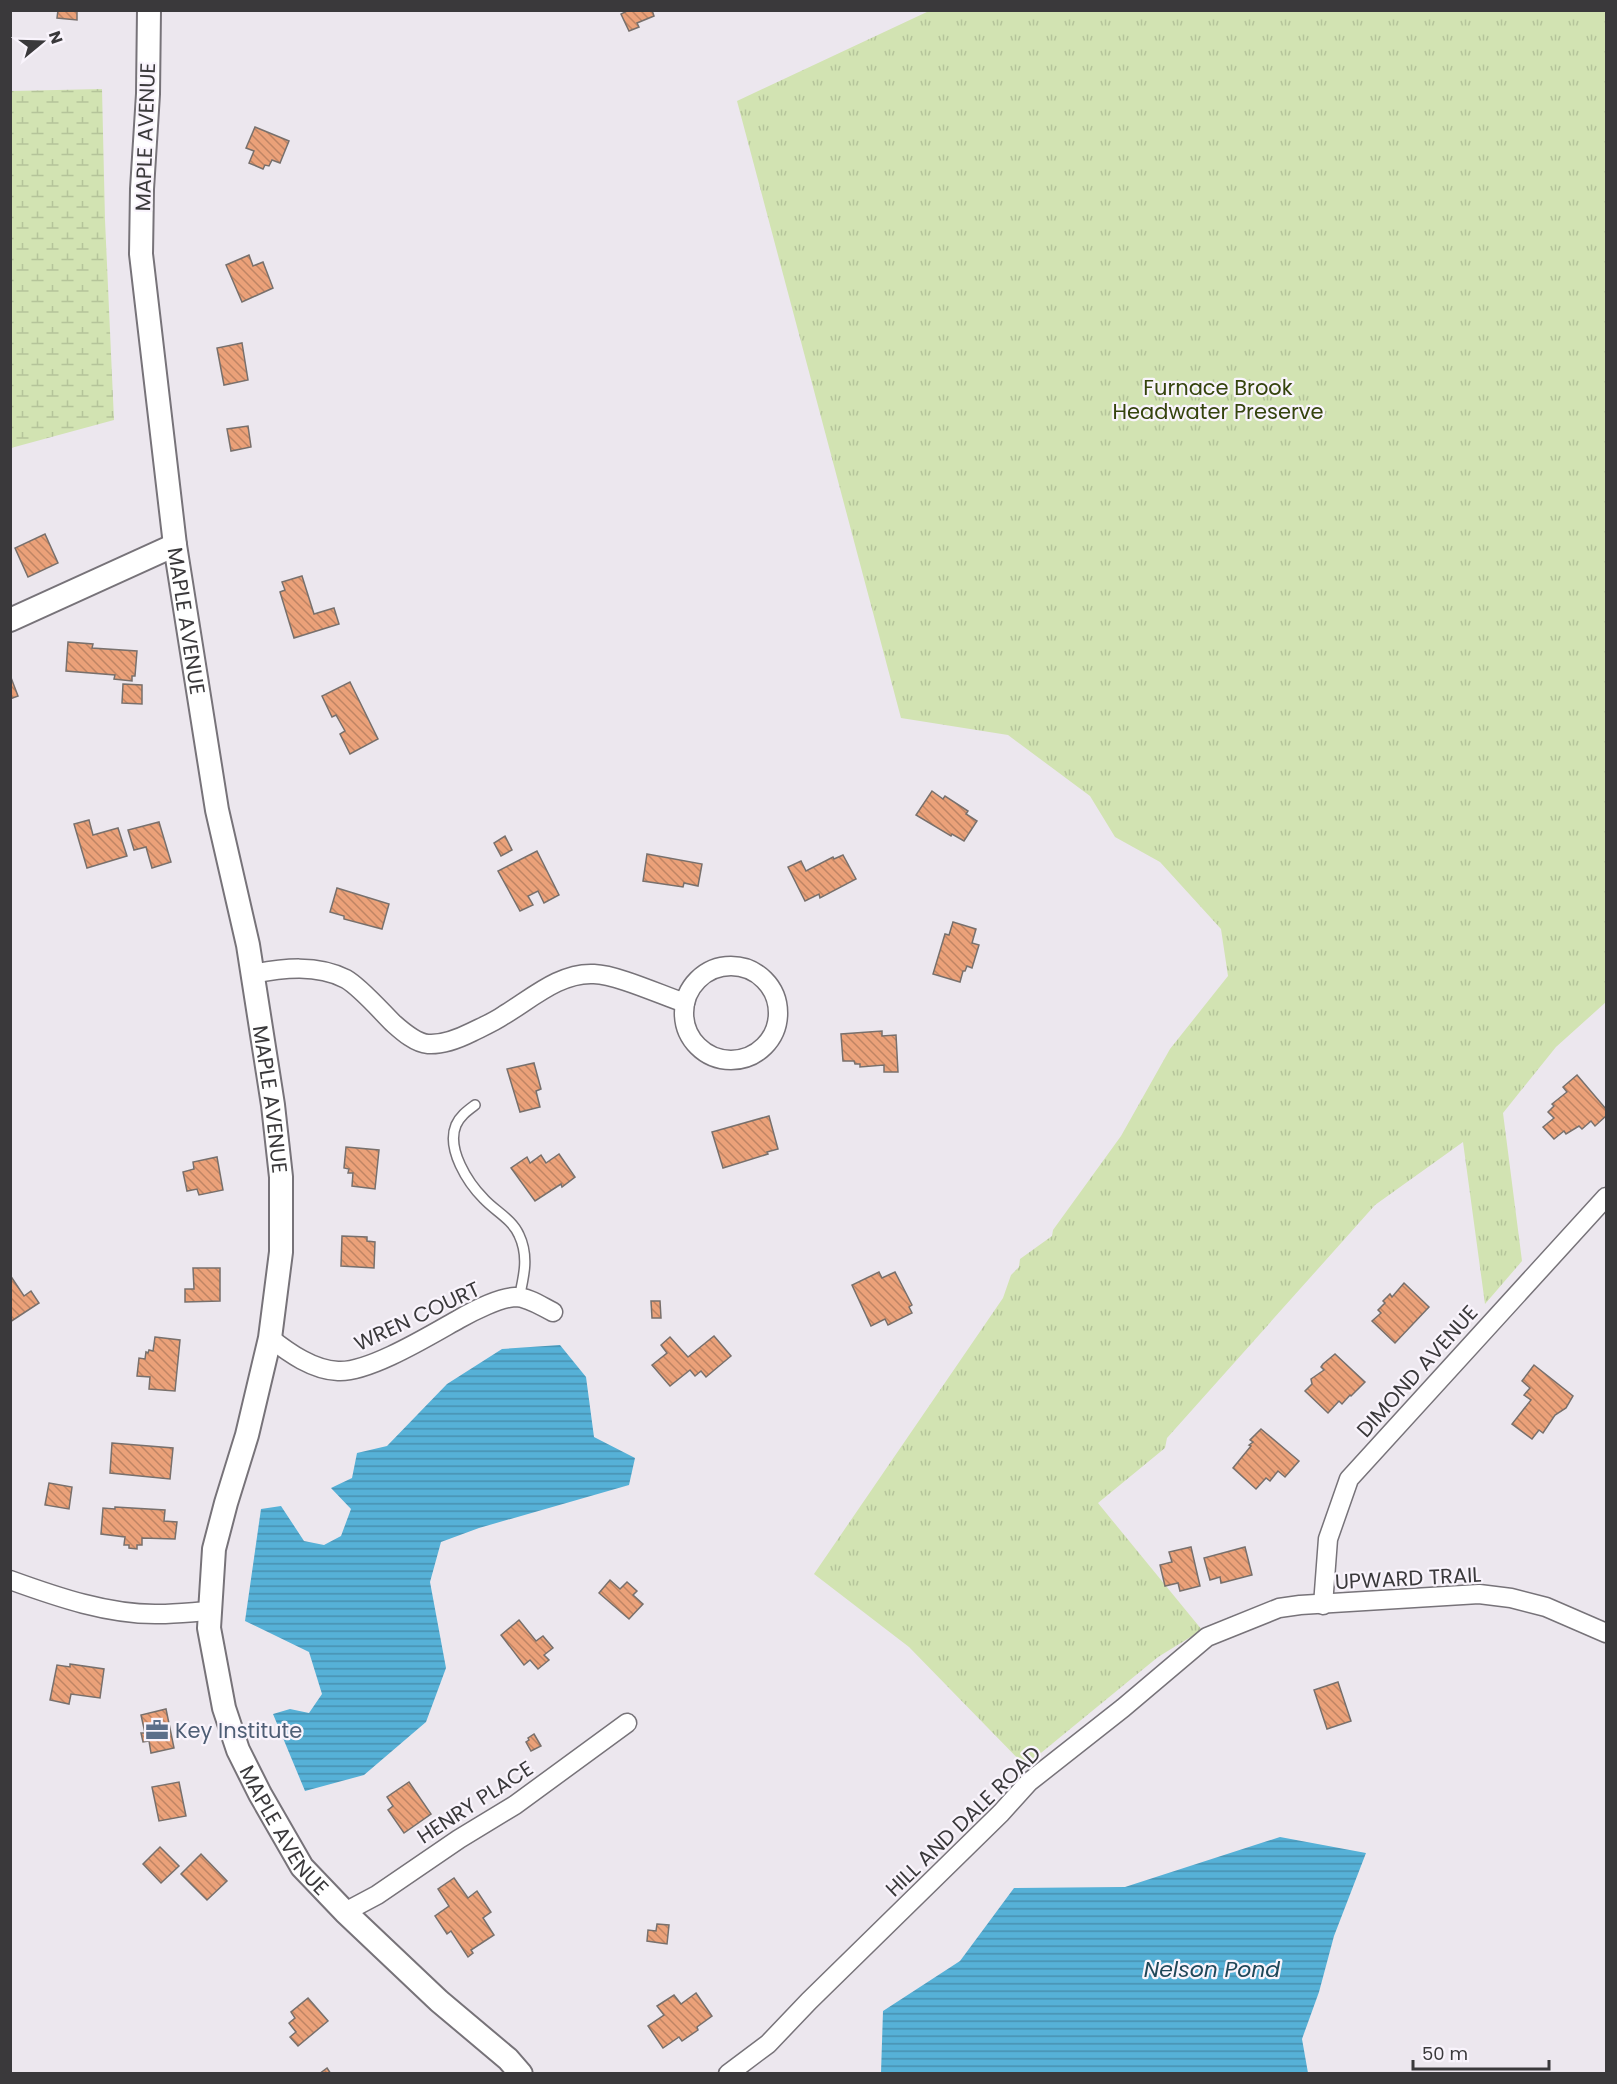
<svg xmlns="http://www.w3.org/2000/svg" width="1617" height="2084" font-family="Poppins,sans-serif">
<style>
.grass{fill:url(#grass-tufts)}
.wetland{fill:url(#wetland-marsh)}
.water{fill:url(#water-rules)}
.building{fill:url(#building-back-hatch);stroke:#78706c;stroke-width:1.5}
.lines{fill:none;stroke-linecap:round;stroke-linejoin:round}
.service-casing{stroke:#777379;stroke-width:12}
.minor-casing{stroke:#777379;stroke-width:21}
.tertiary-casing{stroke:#777379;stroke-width:26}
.service{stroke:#fff;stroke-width:9}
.minor{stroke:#fff;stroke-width:18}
.tertiary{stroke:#fff;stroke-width:22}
.labels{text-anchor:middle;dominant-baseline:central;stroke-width:4.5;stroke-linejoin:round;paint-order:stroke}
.street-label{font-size:21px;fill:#3a393b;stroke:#f9f4fc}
.park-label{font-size:21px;fill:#35440d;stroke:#f9f4fc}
.service-label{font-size:21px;fill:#4e5e75;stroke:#f9f4fc;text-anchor:start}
.water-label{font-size:22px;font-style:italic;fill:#204859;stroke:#f9f4fc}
</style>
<defs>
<pattern id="grass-tufts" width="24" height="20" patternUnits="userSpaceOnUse" patternTransform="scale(1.5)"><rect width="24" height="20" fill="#d2e3b2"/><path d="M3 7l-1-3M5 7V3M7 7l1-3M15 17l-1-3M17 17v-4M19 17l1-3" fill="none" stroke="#b5c49a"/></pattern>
<pattern id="wetland-marsh" width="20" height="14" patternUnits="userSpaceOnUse" patternTransform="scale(1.5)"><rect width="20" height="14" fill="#d2e3b2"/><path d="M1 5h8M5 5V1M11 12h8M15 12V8" fill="none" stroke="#b5c49a"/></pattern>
<pattern id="water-rules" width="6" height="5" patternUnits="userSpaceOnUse" patternTransform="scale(1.5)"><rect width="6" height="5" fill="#56b1d7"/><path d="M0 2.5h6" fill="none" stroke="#4891b0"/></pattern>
<pattern id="building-back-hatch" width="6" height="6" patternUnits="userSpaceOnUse" patternTransform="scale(1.5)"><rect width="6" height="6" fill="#eba179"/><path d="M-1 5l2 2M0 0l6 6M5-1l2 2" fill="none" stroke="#bf8464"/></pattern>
</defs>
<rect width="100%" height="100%" fill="#ece7ee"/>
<!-- grass -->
<polygon class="grass" points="929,11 1606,11 1606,1002 1556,1047 1503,1113 1522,1261 1485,1304 1463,1142 1375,1205 1167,1438 1165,1448 1098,1503 1202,1630 1158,1657 1025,1766 909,1647 814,1574 1003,1298 1011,1275 1019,1267 1020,1259 1052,1236 1053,1230 1121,1136 1170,1049 1228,976 1221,929 1160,862 1115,837 1090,796 1008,735 901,718 737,101"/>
<!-- wetland -->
<polygon class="wetland" points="102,89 105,220 114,420 11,448 11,91"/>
<!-- water -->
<g class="water">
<polygon points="560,1345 586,1377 594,1437 635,1458 629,1485 479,1528 441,1542 430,1582 446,1668 426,1722 364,1775 305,1791 273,1714 290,1709 309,1713 322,1694 309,1652 245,1621 261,1509 281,1506 304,1541 324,1545 341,1536 351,1509 331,1488 352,1478 357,1453 387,1446 447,1384 502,1349"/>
<polygon points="1280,1837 1366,1853 1334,1936 1319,1992 1302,2039 1308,2073 881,2073 883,2011 960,1961 1014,1888 1125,1887"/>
</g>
<!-- building -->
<g class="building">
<polygon points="58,10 77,10 77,20 57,18"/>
<polygon points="629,10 652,10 654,16 637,23 639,27 629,31 621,14"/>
<polygon points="255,127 289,141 280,163 272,160 269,166 265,165 263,169 249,163 254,151 246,148"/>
<polygon points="249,255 253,266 263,262 273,288 242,302 226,265"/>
<polygon points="242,343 248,380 224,385 217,348"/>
<polygon points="248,426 251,447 231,451 227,429"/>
<polygon points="45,534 58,563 28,577 15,548"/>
<polygon points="302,576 314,614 334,608 339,624 294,638 280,592 285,590 282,582"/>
<polygon points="68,642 93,644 92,648 137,651 135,676 132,676 132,681 114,679 115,675 66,671"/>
<polygon points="10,675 18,696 10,699"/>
<polygon points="350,682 378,739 350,754 340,734 345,731 336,715 332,717 322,696"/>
<polygon points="123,684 142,685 142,704 122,703"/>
<polygon points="932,791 943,799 945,796 968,811 966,814 977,821 964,841 952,834 951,836 916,815"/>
<polygon points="89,820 93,835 118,828 127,856 87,868 74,824"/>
<polygon points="159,822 171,862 152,868 146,847 134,850 128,830"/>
<polygon points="505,836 512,850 501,856 494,843"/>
<polygon points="537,851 559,895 544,903 538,891 528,896 533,905 520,911 498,871"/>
<polygon points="647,854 702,864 698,886 684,883 683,887 643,881"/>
<polygon points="843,855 856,879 820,898 819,894 805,901 788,867 801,861 806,871 833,857 834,859"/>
<polygon points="337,888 389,904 382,929 344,919 344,916 330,912"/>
<polygon points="953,922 976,929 972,943 979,945 972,968 967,966 965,971 963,971 960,982 933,974 945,934 949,935"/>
<polygon points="882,1031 882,1036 896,1035 898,1072 884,1072 884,1065 860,1067 860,1064 855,1064 854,1061 843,1061 841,1034"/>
<polygon points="534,1063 541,1089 536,1091 540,1107 520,1112 507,1069"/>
<polygon points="1577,1075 1606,1109 1606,1116 1595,1126 1591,1121 1582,1129 1579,1126 1566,1134 1564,1131 1554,1139 1543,1127 1554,1118 1548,1112 1554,1106 1552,1104 1567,1092 1563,1087"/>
<polygon points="769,1116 778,1149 767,1152 768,1154 723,1168 712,1132"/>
<polygon points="346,1147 379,1150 375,1189 352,1186 353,1173 348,1173 349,1169 344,1168"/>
<polygon points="559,1154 575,1177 562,1187 561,1184 535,1201 511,1168 527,1157 530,1163 541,1155 546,1163"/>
<polygon points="217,1157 223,1190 199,1195 197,1189 187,1191 183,1172 194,1169 193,1162"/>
<polygon points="342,1236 367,1237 367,1241 375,1242 374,1268 341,1266"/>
<polygon points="193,1268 220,1268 220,1301 185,1302 185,1289 194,1289"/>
<polygon points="879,1272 882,1278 895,1272 912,1305 909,1307 912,1313 888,1325 885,1319 871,1326 852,1285"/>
<polygon points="10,1275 24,1296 31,1291 39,1303 10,1322"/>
<polygon points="1404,1283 1429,1307 1395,1343 1372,1321 1381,1313 1378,1310 1385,1303 1383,1301 1390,1294 1392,1297"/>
<polygon points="651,1301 660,1301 661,1318 652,1318"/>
<polygon points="714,1336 731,1356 706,1377 701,1371 695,1376 690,1370 670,1386 652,1365 667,1353 661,1345 670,1337 688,1357"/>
<polygon points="155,1337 180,1340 175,1391 149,1389 150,1377 137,1376 139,1358 145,1359 146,1352 148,1353 149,1350 153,1351"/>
<polygon points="1335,1354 1365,1382 1351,1396 1350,1395 1342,1404 1339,1401 1328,1413 1305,1391 1312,1384 1311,1379 1324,1370 1321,1367 1323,1364"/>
<polygon points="1534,1365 1573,1396 1566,1408 1555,1415 1543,1433 1539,1430 1532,1439 1512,1424 1531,1400 1524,1395 1530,1388 1522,1381"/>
<polygon points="1261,1429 1299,1461 1285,1477 1278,1471 1270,1481 1266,1478 1256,1489 1233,1468 1251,1446 1249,1445 1253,1442 1250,1440"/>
<polygon points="112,1443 173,1448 170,1479 110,1473"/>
<polygon points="49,1483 72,1487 69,1509 45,1505"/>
<polygon points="115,1507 165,1510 164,1521 177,1522 175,1539 142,1538 142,1545 137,1545 137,1549 129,1548 129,1545 124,1545 125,1537 101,1534 103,1508 115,1509"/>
<polygon points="1191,1547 1200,1586 1180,1591 1178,1583 1165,1586 1160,1565 1172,1562 1169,1552"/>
<polygon points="1245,1547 1252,1575 1221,1583 1220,1577 1210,1580 1204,1558"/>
<polygon points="610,1580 620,1589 627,1582 637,1591 633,1595 643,1604 629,1619 599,1593"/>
<polygon points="519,1620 536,1641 543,1636 553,1648 544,1655 549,1660 538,1669 530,1660 524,1665 501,1635"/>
<polygon points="70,1664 104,1669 100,1698 71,1694 69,1704 50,1700 57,1665 70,1667"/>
<polygon points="1338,1682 1351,1721 1327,1729 1314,1690"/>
<polygon points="166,1709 174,1748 151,1753 149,1741 143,1742 141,1733 145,1733 141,1715"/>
<polygon points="534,1734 541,1746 531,1751 526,1742 529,1740 528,1738"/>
<polygon points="179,1782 186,1816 159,1821 152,1787"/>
<polygon points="409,1782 431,1814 404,1833 388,1810 393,1806 387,1797"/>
<polygon points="160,1847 179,1866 161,1883 143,1864"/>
<polygon points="201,1854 227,1881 207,1900 181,1874"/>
<polygon points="454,1878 468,1898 477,1891 491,1912 483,1918 494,1935 471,1950 473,1953 468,1957 451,1931 447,1934 435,1916 449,1906 438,1889"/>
<polygon points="657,1924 669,1925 667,1944 647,1941 648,1930 656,1931"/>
<polygon points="696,1993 712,2016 697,2027 698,2030 682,2041 679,2037 663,2048 648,2026 664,2015 657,2006 674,1995 681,2004"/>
<polygon points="308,1998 328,2021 298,2046 290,2037 296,2032 289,2023 295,2018 291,2012"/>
<polygon points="327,2068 331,2074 319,2074"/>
</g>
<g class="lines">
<!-- service casing -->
<g class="service-casing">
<path id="service" d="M475,1105C467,1111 460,1116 456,1125C446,1149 468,1183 484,1199C495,1211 512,1219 519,1235C529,1256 524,1276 519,1298"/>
</g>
<!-- minor casing -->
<g class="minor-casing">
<g id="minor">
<circle cx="731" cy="1013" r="47"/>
<path d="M252,974C283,968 317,964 346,979C360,987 381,1011 393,1023C402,1031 415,1043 428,1044C443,1045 458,1039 472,1032C482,1027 494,1022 504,1015C531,999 560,972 594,974C618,975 661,995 685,1003"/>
<path d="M270,1338C289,1353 313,1370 338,1371C369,1373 432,1334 459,1319C473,1311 499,1298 515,1297C528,1297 541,1306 553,1312"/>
<path d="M10,1580C57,1597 109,1615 159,1614C176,1614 193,1612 210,1611"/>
<polyline points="1323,1605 1328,1539 1349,1479 1606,1197"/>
<polyline points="345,1912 377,1895 459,1839 515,1805 627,1723"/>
<polyline points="728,2074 768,2044 809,2001 1001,1813 1029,1782 1123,1708 1207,1637 1279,1608 1300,1605 1479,1594 1511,1598 1546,1607 1606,1633"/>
</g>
</g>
<!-- tertiary casing -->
<g class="tertiary-casing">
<g id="tertiary">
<path id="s1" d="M149,10L148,94L142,189L141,254L175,545L217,810L248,945L273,1105L281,1177V1252L270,1338L247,1435L226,1503L214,1549L209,1628L224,1708L238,1750L260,1794L302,1867L345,1912L439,2001L508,2059L521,2074"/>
<polyline points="10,620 175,545"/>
</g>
</g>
<!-- service -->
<use href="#service" class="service"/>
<!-- minor -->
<use href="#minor" class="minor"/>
<!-- tertiary -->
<use href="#tertiary" class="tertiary"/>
</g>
<!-- icons -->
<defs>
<g id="office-bare" transform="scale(1.8)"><path d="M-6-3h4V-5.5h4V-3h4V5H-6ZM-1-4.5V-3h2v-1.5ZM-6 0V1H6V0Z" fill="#5c6f8a" stroke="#f9f4fc" stroke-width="2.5" paint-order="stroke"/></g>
</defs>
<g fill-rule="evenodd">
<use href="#office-bare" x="157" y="1730"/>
</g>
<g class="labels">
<!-- street labels -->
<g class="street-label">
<text transform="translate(145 137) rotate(-88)">MAPLE AVENUE</text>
<text stroke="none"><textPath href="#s1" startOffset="614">MAPLE AVENUE</textPath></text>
<text stroke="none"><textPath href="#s1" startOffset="1100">MAPLE AVENUE</textPath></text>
<text transform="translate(417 1316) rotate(-25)">WREN COURT</text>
<text transform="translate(1417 1371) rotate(-48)">DIMOND AVENUE</text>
<text transform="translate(1408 1578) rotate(-3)">UPWARD TRAIL</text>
<text transform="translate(475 1802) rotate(-33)">HENRY PLACE</text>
<text transform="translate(963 1821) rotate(-44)">HILL AND DALE ROAD</text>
<text stroke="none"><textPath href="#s1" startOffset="1856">MAPLE AVENUE</textPath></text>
</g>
<!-- park labels -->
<g class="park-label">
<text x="1218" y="387">Furnace Brook<tspan x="1218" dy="24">Headwater Preserve</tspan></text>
</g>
<!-- service labels -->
<g class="service-label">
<text x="175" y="1730">Key Institute</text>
</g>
<!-- water labels -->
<g class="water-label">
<text x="1212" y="1969">Nelson Pond</text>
</g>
</g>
<!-- border -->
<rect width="1617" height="2084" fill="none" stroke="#3a393b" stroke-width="24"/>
<!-- north arrow -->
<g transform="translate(42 42) rotate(71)" stroke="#f9f4fc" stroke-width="4.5" paint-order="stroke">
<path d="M0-4.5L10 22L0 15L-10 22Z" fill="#3a393b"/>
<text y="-9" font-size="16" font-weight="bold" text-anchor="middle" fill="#3a393b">N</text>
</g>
<!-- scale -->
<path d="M1413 2060v9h136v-9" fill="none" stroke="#3a393b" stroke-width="3"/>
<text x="1422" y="2060" font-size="18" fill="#3a393b" stroke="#f9f4fc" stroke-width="4.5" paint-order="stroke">50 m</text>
</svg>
